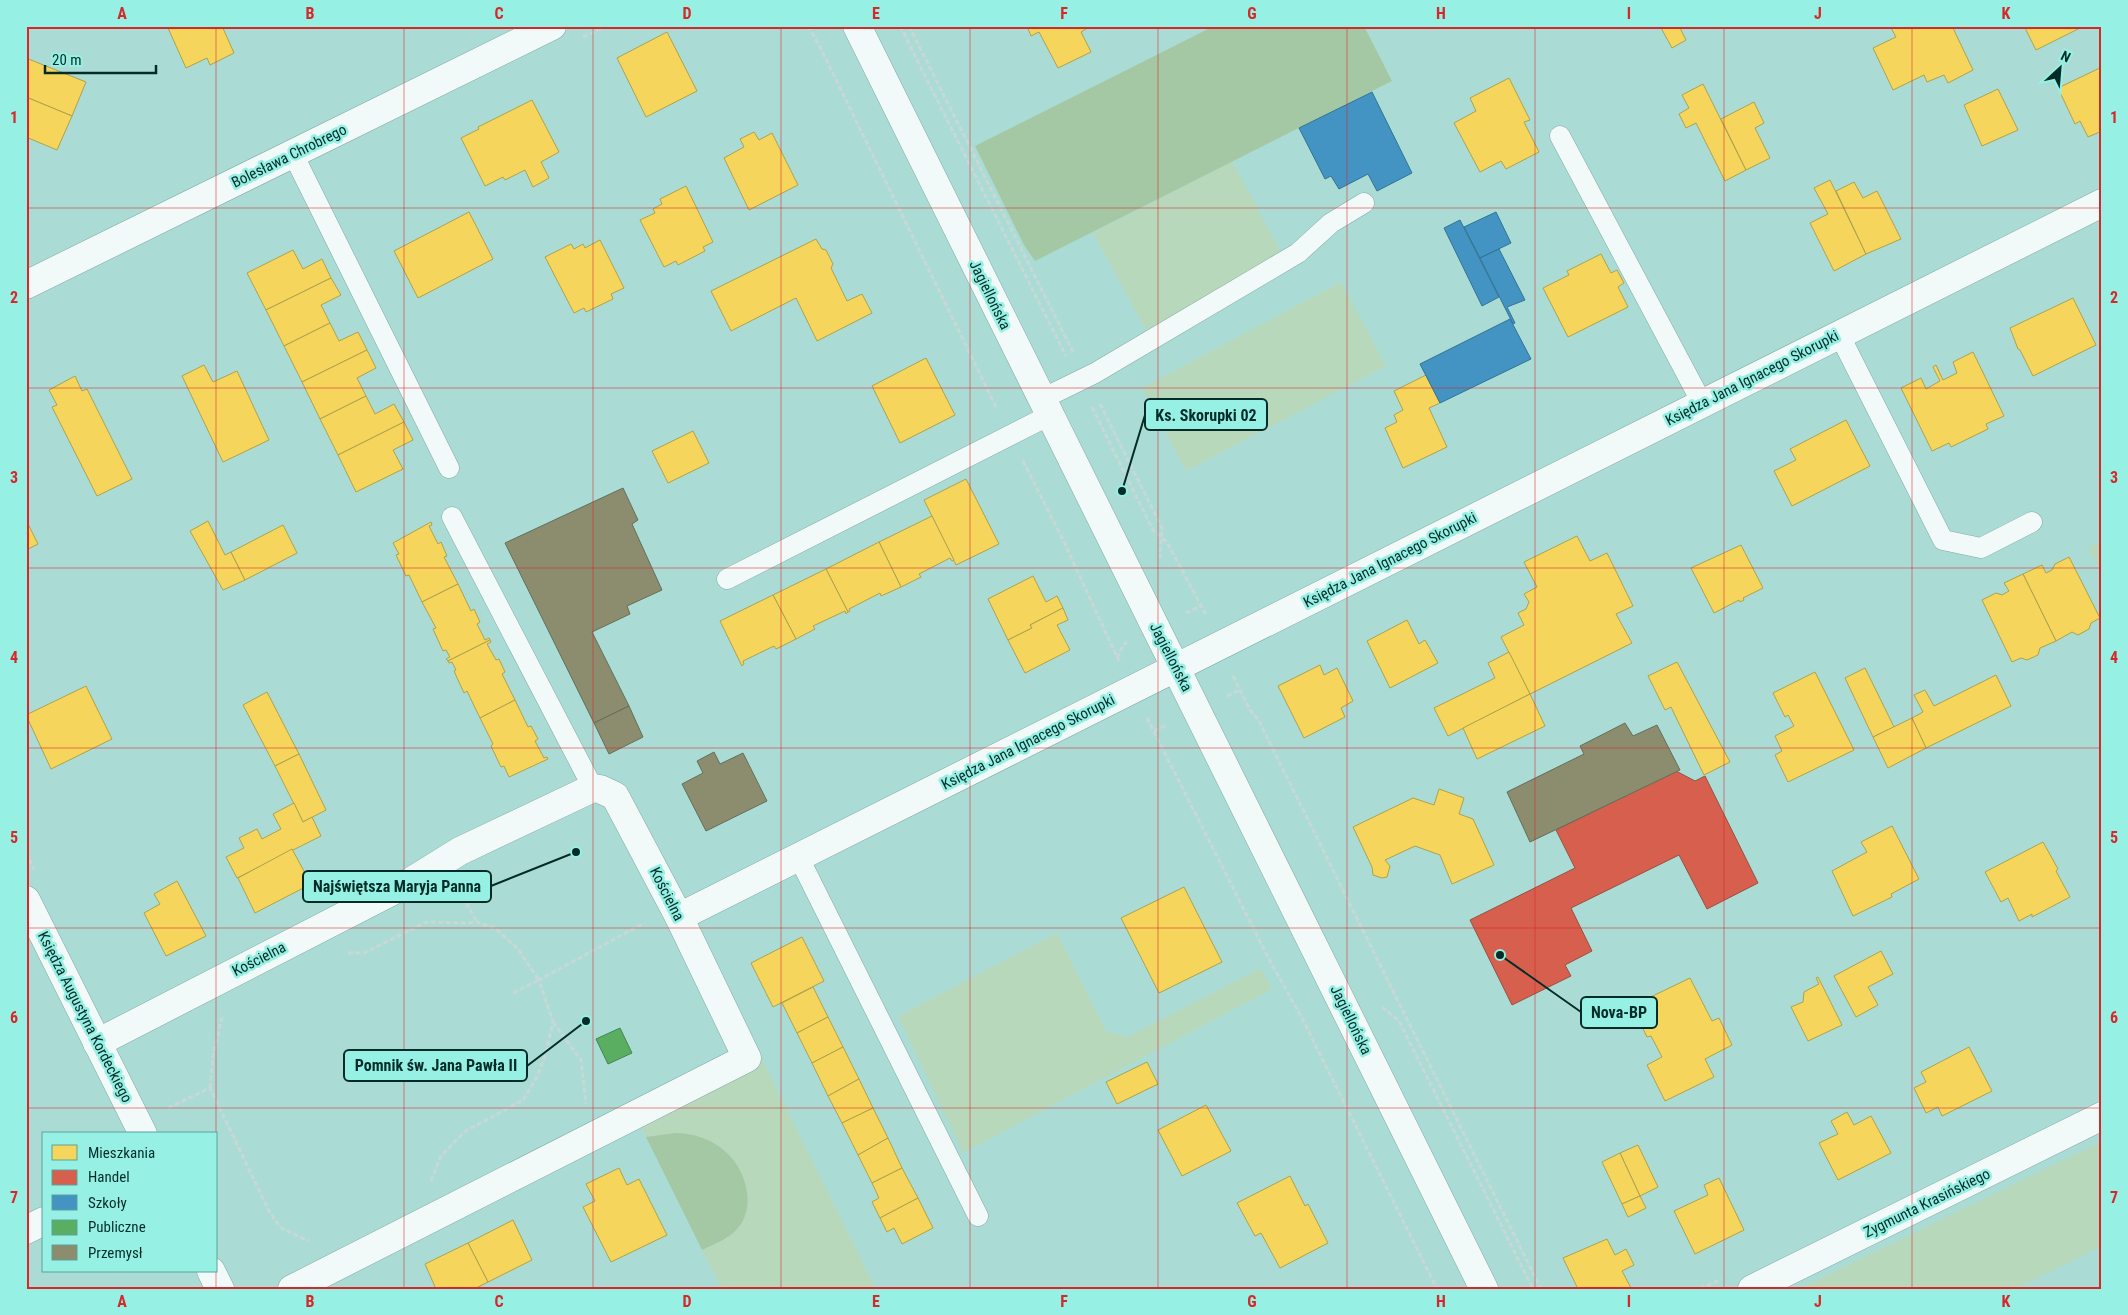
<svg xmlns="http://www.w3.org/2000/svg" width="2128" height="1315" font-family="'Roboto Condensed',sans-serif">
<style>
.green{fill:#b8d8bc}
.forest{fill:#a5c8a4}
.homes{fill:#f6d55c;stroke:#ada24c}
.shops{fill:#d6604d;stroke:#975042}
.schools{fill:#4393c3;stroke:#307494}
.public{fill:#5aae61;stroke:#408750}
.industry{fill:#8c8c6e;stroke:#636f59}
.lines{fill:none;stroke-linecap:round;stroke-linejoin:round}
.lane-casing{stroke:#82aaa5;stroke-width:21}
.street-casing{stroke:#82aaa5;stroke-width:29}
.secondary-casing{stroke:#82aaa5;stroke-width:29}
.path{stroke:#c8d8d6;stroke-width:3;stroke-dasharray:5 2.5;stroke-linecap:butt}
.lane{stroke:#f2faf9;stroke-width:20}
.street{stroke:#f2faf9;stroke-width:28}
.secondary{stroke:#f2faf9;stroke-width:28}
.grid{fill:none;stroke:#d62828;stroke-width:1;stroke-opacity:0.55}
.labels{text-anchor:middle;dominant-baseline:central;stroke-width:5;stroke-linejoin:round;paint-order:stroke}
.street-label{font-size:15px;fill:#032c28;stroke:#96f0e4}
.leader{fill:none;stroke:#032c28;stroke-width:2}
.callout-dot{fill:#032c28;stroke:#96f0e4;stroke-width:2}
.callout{fill:#96f0e4;stroke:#032c28;stroke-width:2}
.callout-label{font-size:16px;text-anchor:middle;font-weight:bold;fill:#032c28}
.neatline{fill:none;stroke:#d62828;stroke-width:2}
.grid-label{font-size:16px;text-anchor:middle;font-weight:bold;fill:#d62828}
</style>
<rect width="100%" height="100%" fill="#aadcd5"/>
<!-- green -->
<g class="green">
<polygon points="1232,161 1283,256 1146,330 1093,233"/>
<polygon points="1341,282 1386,366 1186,471 1142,388"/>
<polygon points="2102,541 2102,574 2088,548"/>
<polygon points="1057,933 1106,1031 1127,1037 1261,968 1272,989 963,1153 898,1016"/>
<polygon points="762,1059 876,1289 722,1289 702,1250 729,1237 722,1147 689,1133 646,1137 639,1123"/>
<polygon points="2102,1141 2102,1246 2015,1289 1799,1289"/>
</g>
<!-- forest -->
<g class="forest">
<polygon points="1214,26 1364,26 1392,81 1035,261 1024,245 975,146"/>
<path d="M675,1133C708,1133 739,1153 746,1187C749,1200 748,1213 741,1224C732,1238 716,1243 702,1250L646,1137Z"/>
</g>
<!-- homes -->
<g class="homes">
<polygon points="172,26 222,26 234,53 210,65 207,58 186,68 168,28"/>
<polygon points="1027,26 1091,26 1081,32 1091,52 1058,68 1039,32 1031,36"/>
<polygon points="1660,26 1679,26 1686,40 1672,48"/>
<polygon points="1890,26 1952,26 1973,70 1948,83 1944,75 1927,82 1924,75 1893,90 1873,48 1896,37"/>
<polygon points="2024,26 2084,26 2036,50"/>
<polygon points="667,32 697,91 646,117 617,58"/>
<polygon points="26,58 86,82 72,116 26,97"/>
<polygon points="2102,67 2102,131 2088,137 2080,121 2075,124 2058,88"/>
<polygon points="1509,78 1530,120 1524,122 1539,152 1506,169 1501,161 1480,172 1454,123 1476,111 1470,98"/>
<polygon points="1703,84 1746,170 1725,181 1696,123 1686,128 1679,114 1689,108 1682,95"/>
<polygon points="1998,89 2018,130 1982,146 1964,105"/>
<polygon points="26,97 72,116 57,150 26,137"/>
<polygon points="532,100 559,152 541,162 549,178 533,187 525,170 505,180 503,177 485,186 461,138 479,129 478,127"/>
<polygon points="1754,102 1764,123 1755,128 1770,158 1746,170 1721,119"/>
<polygon points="754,132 759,140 772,133 798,185 749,210 724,158 744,147 740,139"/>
<polygon points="1830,180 1866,254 1834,271 1810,223 1828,214 1814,188"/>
<polygon points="1854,182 1863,198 1877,191 1901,239 1866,254 1836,191"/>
<polygon points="686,186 713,242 703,247 705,251 678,265 676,261 664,267 640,220 655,213 653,209 662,204 660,199"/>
<polygon points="469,212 493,259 418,298 394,251"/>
<polygon points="816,239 822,249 826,250 833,264 831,268 847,301 862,294 872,313 817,341 796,298 731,331 711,291"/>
<polygon points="600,240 624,288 611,294 613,299 586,312 584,308 574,313 545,257 571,244 574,249 583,244 585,248"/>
<polygon points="293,250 303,269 322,259 331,278 266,310 247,273"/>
<polygon points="1601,254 1611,273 1617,270 1624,283 1618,287 1628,307 1568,337 1543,288 1569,275 1567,271"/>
<polygon points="331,278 341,295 321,305 330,323 284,346 266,310"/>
<polygon points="2073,298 2096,345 2033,376 2020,350 2018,349 2010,328"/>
<polygon points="330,323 339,341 358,332 367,350 302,382 284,346"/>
<polygon points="367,350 376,368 357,378 366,396 320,419 302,382"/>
<polygon points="1973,352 2004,416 1986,424 1988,429 1951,447 1949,443 1932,451 1901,388 1921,378 1926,389 1940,381 1933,367 1936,365 1943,380 1957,373 1953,362"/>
<polygon points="926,358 955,415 900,443 872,386"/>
<polygon points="204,365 213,382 237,371 269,440 223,462 182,376"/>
<polygon points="1426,375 1440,403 1429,408 1447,447 1403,468 1385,428 1397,422 1394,415 1403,410 1394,391"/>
<polygon points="75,376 82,391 87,389 132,479 97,496 52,407 57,405 49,390"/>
<polygon points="366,396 375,414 394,404 404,422 338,455 320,419"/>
<polygon points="1846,420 1870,466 1792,506 1774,471 1796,460 1790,449"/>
<polygon points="404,422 413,440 393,450 403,469 356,492 338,455"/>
<polygon points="693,431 709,463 668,483 652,451"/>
<polygon points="966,479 999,544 956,565 924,500"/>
<polygon points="932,516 954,560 952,561 950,558 919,574 921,577 901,587 879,542"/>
<polygon points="26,520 38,544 26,550"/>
<polygon points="208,521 225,555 231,552 245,580 223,590 190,531"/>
<polygon points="431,522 432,525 429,526 438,544 441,542 447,556 444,557 458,584 422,602 409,575 406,576 396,555 399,554 393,543"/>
<polygon points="283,525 297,553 245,580 231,552"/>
<polygon points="1577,536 1590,561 1607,553 1633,606 1616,614 1632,643 1530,694 1501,637 1524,625 1518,613 1526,609 1529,602 1524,594 1537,587 1524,562"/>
<polygon points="879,542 901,587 881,596 880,593 849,609 850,611 848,612 826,569"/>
<polygon points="1741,545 1763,588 1743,598 1744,600 1740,602 1739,600 1714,613 1691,568"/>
<polygon points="2069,557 2100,618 2091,623 2089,629 2078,635 2072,632 2056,641 2023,574 2042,565 2046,573 2052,570 2055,564"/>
<polygon points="826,569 848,612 846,614 845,611 813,626 815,629 796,639 773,595"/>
<polygon points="2023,574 2056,641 2040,648 2038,655 2027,660 2021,658 2012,662 1982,600 1996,593 2002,595 2009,591 2004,583"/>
<polygon points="1033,576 1046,602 1057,596 1063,608 1030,625 1032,628 1008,640 988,599"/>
<polygon points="458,584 471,611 474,609 480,622 477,624 485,640 489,638 490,640 448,661 446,659 450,657 446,650 443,651 433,629 436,628 422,602"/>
<polygon points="773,595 796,639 776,649 774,646 743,661 744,664 742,666 720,621"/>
<polygon points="1063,608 1068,620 1057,625 1070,650 1025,673 1008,640 1032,628 1030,625"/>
<polygon points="1407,620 1419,644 1425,640 1438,663 1390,688 1367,641"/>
<polygon points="490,640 491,642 487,644 496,660 499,659 505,672 502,674 515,700 480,718 467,691 464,693 454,671 456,670 452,662 449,663 448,661"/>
<polygon points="1509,652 1530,694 1448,736 1434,708 1495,678 1488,663"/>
<polygon points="1677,662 1730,762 1704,775 1671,707 1665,710 1648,676"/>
<polygon points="1320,665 1324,675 1337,668 1353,701 1341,708 1345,717 1304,738 1278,686"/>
<polygon points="1865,668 1894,727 1873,737 1845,678"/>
<polygon points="1815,672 1854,750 1788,782 1775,755 1782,751 1775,736 1794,726 1788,715 1785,717 1773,693"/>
<polygon points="1996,675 2011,706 1926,748 1912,718 1923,712 1914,695 1925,690 1934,706"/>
<polygon points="86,686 112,739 51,769 26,715"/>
<polygon points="267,692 299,754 275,766 243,705"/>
<polygon points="1530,694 1545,726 1477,759 1463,728"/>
<polygon points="515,700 528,727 531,726 538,739 535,741 544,758 547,757 548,759 509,777 504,766 501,767 491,746 493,744 480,718"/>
<polygon points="1912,718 1926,748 1888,768 1873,737"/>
<polygon points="299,754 326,810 303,822 275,766"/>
<polygon points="1439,789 1464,798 1459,814 1473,819 1494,865 1452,884 1440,855 1415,846 1385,860 1390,866 1387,877 1382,878 1373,875 1372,867 1353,827 1413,798 1434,805"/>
<polygon points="294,803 303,822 312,817 321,836 237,878 226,857 244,848 239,838 257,829 262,839 281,829 273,814"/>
<polygon points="1892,826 1919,879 1891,894 1892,897 1853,916 1832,871 1867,852 1861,842"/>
<polygon points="2043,842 2058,869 2056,871 2070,897 2032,917 2032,914 2019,921 2008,898 2001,902 1985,872"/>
<polygon points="292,849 311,884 255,913 238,878"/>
<polygon points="177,881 206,936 166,956 144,913 160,904 154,894"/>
<polygon points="1184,887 1222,962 1159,993 1121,918"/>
<polygon points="802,937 824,981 773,1007 751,963"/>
<polygon points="1881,951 1893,974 1868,987 1878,1005 1856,1017 1834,976"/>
<polygon points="1818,977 1842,1025 1808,1041 1791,1007 1803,1002 1804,992 1819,984 1816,978"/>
<polygon points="1690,978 1712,1021 1719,1018 1732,1045 1705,1059 1714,1077 1665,1101 1647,1065 1662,1057 1651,1036 1647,1037 1632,1006"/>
<polygon points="813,987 828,1017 797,1033 782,1003"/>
<polygon points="828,1017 843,1047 812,1063 797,1033"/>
<polygon points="843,1047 859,1079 828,1096 812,1063"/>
<polygon points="1969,1047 1992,1091 1942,1116 1938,1107 1926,1113 1914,1088 1926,1082 1921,1072"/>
<polygon points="1147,1062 1158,1084 1117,1104 1106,1082"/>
<polygon points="859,1079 873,1108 842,1123 828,1096"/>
<polygon points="1206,1105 1231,1151 1182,1176 1158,1130"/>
<polygon points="873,1108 888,1138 858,1155 842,1123"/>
<polygon points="1847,1112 1854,1125 1871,1116 1891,1153 1838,1180 1819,1143 1838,1134 1831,1121"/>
<polygon points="888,1138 902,1168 872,1183 858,1155"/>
<polygon points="1638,1145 1658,1187 1640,1196 1620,1153"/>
<polygon points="1620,1153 1640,1196 1622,1204 1602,1162"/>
<polygon points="619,1168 627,1185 639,1179 667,1235 611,1262 583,1207 595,1201 586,1184"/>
<polygon points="902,1168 918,1198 880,1218 872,1202 879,1198 872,1183"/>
<polygon points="1290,1176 1305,1206 1308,1204 1328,1243 1280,1268 1261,1233 1255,1236 1237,1203"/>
<polygon points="1719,1178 1744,1230 1695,1254 1674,1211 1708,1195 1704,1185"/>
<polygon points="1640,1196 1646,1208 1628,1217 1622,1204"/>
<polygon points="918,1198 933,1228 902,1244 894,1228 887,1232 880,1218"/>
<polygon points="513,1220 532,1260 488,1282 468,1243"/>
<polygon points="1607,1239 1615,1255 1626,1249 1634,1265 1622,1271 1631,1288 1578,1289 1563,1258"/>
<polygon points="468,1243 488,1282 474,1289 436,1289 425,1264"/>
</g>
<!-- shops -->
<polygon class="shops" points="1676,771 1695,781 1705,776 1758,883 1707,909 1679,855 1571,908 1592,951 1565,965 1571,976 1512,1005 1470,920 1575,868 1556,830"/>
<!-- schools -->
<g class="schools">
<polygon points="1372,92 1412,173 1377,191 1368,174 1339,189 1331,176 1325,179 1299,128"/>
<polygon points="1496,212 1511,243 1480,258 1464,227"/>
<polygon points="1460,220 1499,297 1482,306 1444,228"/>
<polygon points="1499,249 1525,300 1507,307 1515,323 1513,324 1480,258"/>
<polygon points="1510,319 1531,359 1440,403 1420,364"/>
</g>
<!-- public -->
<polygon class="public" points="620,1028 632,1053 608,1064 596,1039"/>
<!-- industry -->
<g class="industry">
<polygon points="623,488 638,520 632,524 662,590 627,606 630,614 592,632 629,706 594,723 505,543"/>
<polygon points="629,706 643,737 609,754 594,723"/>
<polygon points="1625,723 1633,736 1657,725 1680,770 1530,842 1507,792 1584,754 1580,746"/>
<polygon points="714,752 720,764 743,753 767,801 706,831 682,784 703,773 697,761"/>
</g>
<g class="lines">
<!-- lane casing -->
<g class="lane-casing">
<g id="lane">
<polyline points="1560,136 1702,403"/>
<polyline points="293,154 449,468"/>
<polyline points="1839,334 1943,540 1981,548 2032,522"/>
<polyline points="1042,399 1095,373 1298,253 1331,223 1364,203"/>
<polyline points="452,517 593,788"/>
<polyline points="727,579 1050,415"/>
<polyline points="799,858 978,1216"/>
</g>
</g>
<!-- street casing -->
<g class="street-casing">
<g id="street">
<polyline points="26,285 552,26"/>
<polyline points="26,900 143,1134"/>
<polyline points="679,917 2102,203"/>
<polyline points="97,1043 410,882 460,851 593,788 600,789 615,796 679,917 747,1058 292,1289"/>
<polyline points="26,1230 44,1221"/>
<polyline points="211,1271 220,1289"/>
<polyline points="1752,1289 2102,1116"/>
</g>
</g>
<!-- secondary casing -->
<g class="secondary-casing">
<polyline id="secondary" points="857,26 1484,1289"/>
</g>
<!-- path -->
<g class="path">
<polyline points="808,26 819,45 997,409"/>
<polyline points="900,26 1066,356"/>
<polyline points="909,26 1073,352"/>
<polyline points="583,37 606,26"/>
<polyline points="1100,404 1162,528 1160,558"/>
<polyline points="1092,407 1153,530 1167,542 1206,615"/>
<polyline points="1023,461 1063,540 1119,661"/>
<polyline points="1186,613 1201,606"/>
<polyline points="1117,658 1124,644 1127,642"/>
<polyline points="1233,676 1250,710 1258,719 1541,1289"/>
<polyline points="1227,696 1240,690"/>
<polyline points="1147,718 1271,963 1302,1018 1437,1289"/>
<polyline points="1154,731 1167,725"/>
<polyline points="26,853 34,869"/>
<polyline points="459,890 477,922"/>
<polyline points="348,953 364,953 426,922 467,923 477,922 496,929 517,948 539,980 511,994"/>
<polyline points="1382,1007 1399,1021 1533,1289"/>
<polyline points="553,1022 581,1060 586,1104"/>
<polyline points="210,1088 213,1056 222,1017"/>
<polyline points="168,1108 210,1088 269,1211 281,1228 309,1241"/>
<polyline points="431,1181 441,1156 464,1132 523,1100 537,1077 545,1056 553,1022 539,980 644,923"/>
<polyline points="1700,1289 1721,1279"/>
</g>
<!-- lane -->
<use href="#lane" class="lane"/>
<!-- street -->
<use href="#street" class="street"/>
<!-- secondary -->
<use href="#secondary" class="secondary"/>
</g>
<!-- grid -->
<path class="grid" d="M216,26V1134M404,26V1289M593,26V1289M781,26V1289M970,26V1289M1158,26V1289M1347,26V1289M1535,26V1289M1724,26V1289M1912,26V1289M26,208H2102M26,388H2102M26,568H2102M26,748H2102M26,928H2102M26,1108H2102M216,1271V1289"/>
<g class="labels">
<!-- street labels -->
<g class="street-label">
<text transform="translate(289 156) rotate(-26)">Bolesława Chrobrego</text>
<text transform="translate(990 295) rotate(64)">Jagiellońska</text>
<text transform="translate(1752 378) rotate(-27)">Księdza Jana Ignacego Skorupki</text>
<text transform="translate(1390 560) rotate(-27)">Księdza Jana Ignacego Skorupki</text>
<text transform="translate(1171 657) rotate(63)">Jagiellońska</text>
<text transform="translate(1028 742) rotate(-27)">Księdza Jana Ignacego Skorupki</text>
<text transform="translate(667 894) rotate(63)">Kościelna</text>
<text transform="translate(259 959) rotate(-27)">Kościelna</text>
<text transform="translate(85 1017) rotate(63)">Księdza Augustyna Kordeckiego</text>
<text transform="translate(1351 1020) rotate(64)">Jagiellońska</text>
<text transform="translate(1927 1203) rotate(-26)">Zygmunta Krasińskiego</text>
</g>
</g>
<!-- callouts -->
<path class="leader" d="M1122 491L1145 415M576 852L491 886M1500 955L1581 1012M586 1021L527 1066"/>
<g class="callout-dot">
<circle cx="1122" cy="491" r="5"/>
<circle cx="576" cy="852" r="5"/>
<circle cx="1500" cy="955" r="5"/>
<circle cx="586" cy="1021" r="5"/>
</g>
<g class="callout">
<rect x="1145" y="399" width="122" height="31" rx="5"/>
<rect x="303" y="871" width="188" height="31" rx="5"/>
<rect x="1581" y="997" width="76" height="31" rx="5"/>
<rect x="344" y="1050" width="183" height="31" rx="5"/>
</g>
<g class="callout-label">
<text x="1206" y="421">Ks. Skorupki 02</text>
<text x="397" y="892">Najświętsza Maryja Panna</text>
<text x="1619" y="1018">Nova-BP</text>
<text x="436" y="1071">Pomnik św. Jana Pawła II</text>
</g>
<!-- border -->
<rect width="2128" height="1315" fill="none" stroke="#96f0e4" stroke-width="55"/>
<!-- legend -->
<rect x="42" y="1132" width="175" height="140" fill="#96f0e4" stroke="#5ba299"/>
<rect x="52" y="1145" width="25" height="15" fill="#f6d55c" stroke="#5ba299"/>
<text x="88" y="1158" font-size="15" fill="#032c28">Mieszkania</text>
<rect x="52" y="1170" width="25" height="15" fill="#d6604d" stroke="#5ba299"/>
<text x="88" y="1182" font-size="15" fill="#032c28">Handel</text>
<rect x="52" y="1195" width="25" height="15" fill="#4393c3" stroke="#5ba299"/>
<text x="88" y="1208" font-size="15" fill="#032c28">Szkoły</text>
<rect x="52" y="1220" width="25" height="15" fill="#5aae61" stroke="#5ba299"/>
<text x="88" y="1232" font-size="15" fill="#032c28">Publiczne</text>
<rect x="52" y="1245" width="25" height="15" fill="#8c8c6e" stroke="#5ba299"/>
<text x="88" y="1258" font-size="15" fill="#032c28">Przemysł</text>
<!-- north arrow -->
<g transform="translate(2060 68) rotate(26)" stroke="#96f0e4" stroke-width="4" paint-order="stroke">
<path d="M0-4L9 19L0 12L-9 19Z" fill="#032c28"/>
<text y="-8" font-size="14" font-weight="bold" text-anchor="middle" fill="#032c28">N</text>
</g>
<!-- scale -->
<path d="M45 65v8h111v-8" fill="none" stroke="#032c28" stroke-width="2.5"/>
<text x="52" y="65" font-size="15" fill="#032c28" stroke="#96f0e4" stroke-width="4" paint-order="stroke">20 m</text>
<rect x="28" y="28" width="2072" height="1260" class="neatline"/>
<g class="grid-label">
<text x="122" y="19">A</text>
<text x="310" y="19">B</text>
<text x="499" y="19">C</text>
<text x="687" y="19">D</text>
<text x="876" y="19">E</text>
<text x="1064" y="19">F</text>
<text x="1252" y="19">G</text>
<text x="1441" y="19">H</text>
<text x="1629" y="19">I</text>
<text x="1818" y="19">J</text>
<text x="2006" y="19">K</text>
<text x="14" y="123">1</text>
<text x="2114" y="123">1</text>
<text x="14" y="303">2</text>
<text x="2114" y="303">2</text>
<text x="14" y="483">3</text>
<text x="2114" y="483">3</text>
<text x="14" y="663">4</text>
<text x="2114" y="663">4</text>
<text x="14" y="843">5</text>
<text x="2114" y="843">5</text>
<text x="14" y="1023">6</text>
<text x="2114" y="1023">6</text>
<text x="14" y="1203">7</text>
<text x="2114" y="1203">7</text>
<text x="122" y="1307">A</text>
<text x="310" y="1307">B</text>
<text x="499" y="1307">C</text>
<text x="687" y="1307">D</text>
<text x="876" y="1307">E</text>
<text x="1064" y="1307">F</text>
<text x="1252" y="1307">G</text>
<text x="1441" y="1307">H</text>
<text x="1629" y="1307">I</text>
<text x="1818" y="1307">J</text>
<text x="2006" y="1307">K</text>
</g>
</svg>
